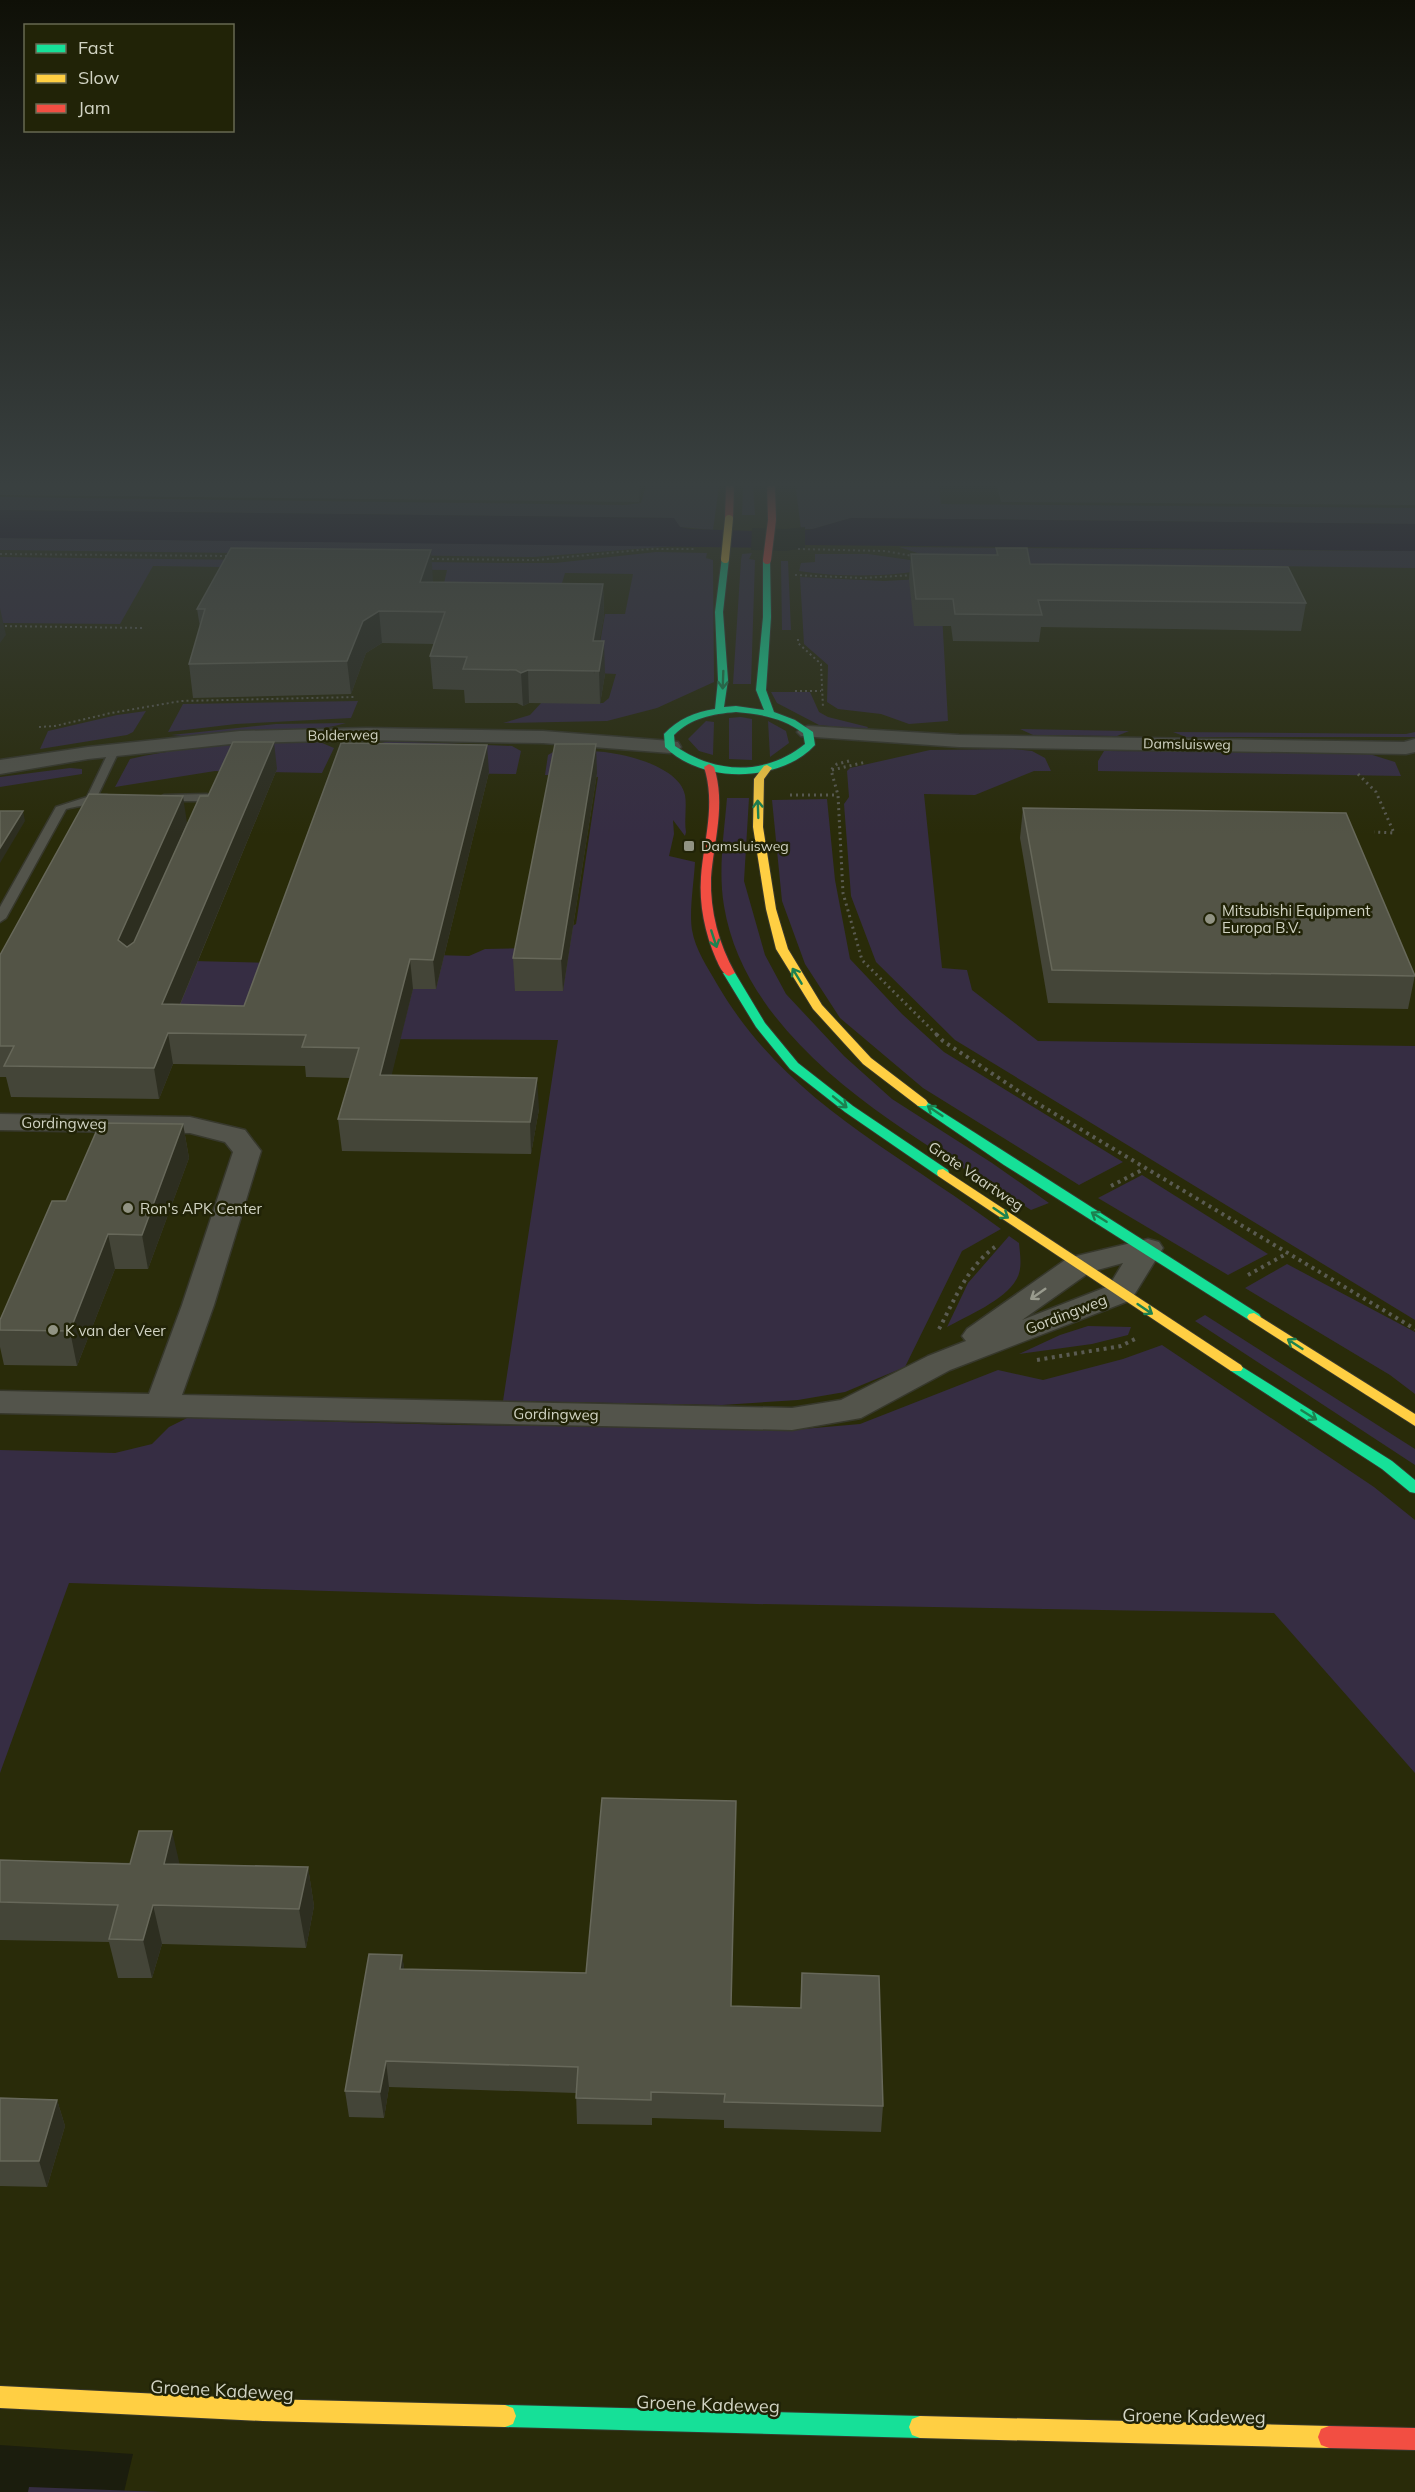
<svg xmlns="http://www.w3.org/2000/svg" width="1415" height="2492" font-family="Mulish,sans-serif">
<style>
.built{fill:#292b09}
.green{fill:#362d43}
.water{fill:#190a2a}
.pier{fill:#1b1d0d}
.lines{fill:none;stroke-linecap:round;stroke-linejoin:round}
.lane-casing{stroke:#37382c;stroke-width:3}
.street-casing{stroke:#37382c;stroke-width:3}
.fast-casing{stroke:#37382c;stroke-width:2}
.slow-casing{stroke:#37382c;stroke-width:2}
.jam-casing{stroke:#37382c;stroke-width:2}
.path-far2{stroke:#5a5b52;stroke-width:2;stroke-dasharray:2 3;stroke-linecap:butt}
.path-far1{stroke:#5a5b52;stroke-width:3;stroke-dasharray:2 4;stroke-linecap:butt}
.path{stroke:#5a5b52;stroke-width:4;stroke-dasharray:3 4.5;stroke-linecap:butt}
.lane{fill:#53544b;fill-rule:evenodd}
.street{fill:#53544b;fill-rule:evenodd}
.fast{fill:#16e098;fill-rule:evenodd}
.slow{fill:#ffcf43;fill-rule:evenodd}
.jam{fill:#f24e42;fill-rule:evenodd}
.slow-bridge-casing{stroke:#37382c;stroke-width:10;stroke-linecap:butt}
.jam-bridge-casing{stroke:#37382c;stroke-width:10;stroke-linecap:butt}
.slow-bridge{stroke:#ffcf43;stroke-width:8}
.jam-bridge{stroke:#f24e42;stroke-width:8}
.wall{fill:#444538}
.shaded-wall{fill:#2d2e20}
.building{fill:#535446;stroke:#67685a;stroke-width:1.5}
.oneway{stroke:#1c8250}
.oneway2{stroke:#989a8d}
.poi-dot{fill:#919383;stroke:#212307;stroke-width:2}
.labels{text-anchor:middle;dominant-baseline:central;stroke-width:5;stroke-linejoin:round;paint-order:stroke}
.far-street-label{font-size:14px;fill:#d1d3c3;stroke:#212307}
.far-poi-label{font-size:14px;fill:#d1d3c3;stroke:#212307;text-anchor:start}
.poi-label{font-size:15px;fill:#d1d3c3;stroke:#212307;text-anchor:start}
.street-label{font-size:15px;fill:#d1d3c3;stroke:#212307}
.near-street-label{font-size:18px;fill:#d1d3c3;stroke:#212307}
</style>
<rect width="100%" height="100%" fill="#1b1d0d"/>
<!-- built -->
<polygon class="built" points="0,486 1415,486 1415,2492 124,2492 133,2454 0,2445"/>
<!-- green -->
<g class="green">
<polygon points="646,486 719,486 713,530 680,527 673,518 0,510 0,497 625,505 641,503"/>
<polygon points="743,486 753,486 755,515 742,515"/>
<polygon points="797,486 939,486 941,504 1415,508 1415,524 851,518 813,529 801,529 796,490"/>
<polygon points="0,538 675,546 533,557 0,550"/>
<polygon points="899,547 1415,551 1415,568 1195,565 1200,589 951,564"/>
<polygon points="656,552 707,553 706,558 713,560 714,682 657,708 607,721 503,723 530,715 542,702 603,703 609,698 616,674 595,673 605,614 625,614 633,574 565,573 557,600 440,601 447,570 153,566 120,624 0,623 0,557 510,563 555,563"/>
<polygon points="752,553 749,559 755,560 751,684 733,684 741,560 742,554"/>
<path d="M815,554H868L917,561L919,571C881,577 838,577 799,571L801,563L815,562Z"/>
<polygon points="781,561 788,561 791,630 782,630"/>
<polygon points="800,577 884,581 940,578 948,721 909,724 881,714 838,709 827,702 828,665 804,644"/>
<polygon points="771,692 810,692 819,712 828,717 868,727 866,730 819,725 777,703"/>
<polygon points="358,701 351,718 236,724 168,732 183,704"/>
<polygon points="146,711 133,732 127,735 40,749 48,731 117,715"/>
<polygon points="741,717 752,719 752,760 729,759 729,718"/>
<polygon points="706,721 714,722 713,755 699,751 688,739"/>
<polygon points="768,721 786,731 789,743 770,757"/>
<path d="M346,723C318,732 288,729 258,731C229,733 200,738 171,735L276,724Z"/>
<polygon points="1020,729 1129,731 1117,736 1033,735"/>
<polygon points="1173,732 1406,734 1415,732 1415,737 1186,737"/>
<path d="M315,740L334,748L322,773L215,771L115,787L130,759C187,745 256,744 315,740Z"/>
<polygon points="390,741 512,746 521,751 516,774 355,772 371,745"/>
<path d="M560,748C577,752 594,750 611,753C633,756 680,769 685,795C687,806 684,820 686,832L685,836L673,820L674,834L669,856L695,862C694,882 689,911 692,930C695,949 708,968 717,984C785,1101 896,1151 1001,1229L962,1251L905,1367L845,1392L798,1400L722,1405L503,1401L558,1040L368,1039L0,981L151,960L400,966L402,954L469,956L485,949L530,948L576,924L598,777L545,775L548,755Z"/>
<polygon points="1013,749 1032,751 1045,758 1051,771 1034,771 975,795 924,794 942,968 967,970 972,990 1038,1041 1415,1046 1415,1320 955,1040 876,962 851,896 844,804 849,797 847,771 850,768 930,750"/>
<polygon points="1104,751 1363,752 1395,762 1401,776 1098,771 1098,761"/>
<polygon points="70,768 82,769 82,774 0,787 0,777"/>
<path d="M727,798H749L744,881L765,955L786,994L844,1056L892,1099L992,1163L1049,1203L1031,1210C919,1139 748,1051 724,906C718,870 724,834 727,798Z"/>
<polygon points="827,799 835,880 850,959 902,1014 944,1052 1123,1162 1079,1185 923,1088 840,1018 805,964 782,901 772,800"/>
<polygon points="1142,1175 1268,1254 1228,1275 1098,1198"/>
<path d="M1009,1236L1019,1243C1020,1255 1023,1269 1016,1280C1005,1300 967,1316 947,1327L968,1283Z"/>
<polygon points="1287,1264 1415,1332 1415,1394 1390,1375 1245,1288"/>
<polygon points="1205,1315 1415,1449 1415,1465 1195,1321"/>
<polygon points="1088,1326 1131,1327 1128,1335 1092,1344 1019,1354 1060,1335"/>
<polygon points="1162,1345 1374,1487 1415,1520 1415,1773 1274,1613 756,1604 69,1583 0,1773 0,1450 115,1453 152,1444 169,1427 187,1418 457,1425 803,1429 860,1424 998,1370 1043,1380 1123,1359"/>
<polygon points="29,2487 164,2492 28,2492"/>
</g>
<!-- water -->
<polygon class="water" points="0,510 674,518 680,527 691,529 786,532 813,529 851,518 1415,524 1415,551 803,545 786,548 0,538"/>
<!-- pier -->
<polygon class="pier" points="805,527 805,548 786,551 751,550 752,528 785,529"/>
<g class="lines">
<!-- lane casing -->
<g class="lane-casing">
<g id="lane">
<path d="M114,748L119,751L98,795H107L113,798C106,802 77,806 66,809L6,918L0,922V907L56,807L87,797L109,751Z"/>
<polygon points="207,794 213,797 206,809 202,810 196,807 200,801 164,801 158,798 164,795"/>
</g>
</g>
<!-- street casing -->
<g class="street-casing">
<g id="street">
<polygon points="808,726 959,735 1404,742 1415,739 1415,752 1406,754 959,747 801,736 797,732 801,728"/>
<polygon points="367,728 543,731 670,741 678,742 681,747 678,752 670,753 543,743 367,740 240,743 88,759 0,774 0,760 88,747 240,731"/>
<path d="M0,1114L190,1117L245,1130L261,1151L214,1305L182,1395L792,1408L841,1400L928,1356L966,1341L962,1336L967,1329L1068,1258L1148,1239L1159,1242L1163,1248L1131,1300L950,1370L861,1418L792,1430L0,1413V1391L149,1394L182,1305L233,1152L225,1142L190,1133L0,1130ZM1123,1263L1109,1286L1022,1320L1090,1272Z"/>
</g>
</g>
<!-- fast casing -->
<g class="fast-casing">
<g id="fast">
<path d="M722,557L729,559L723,612L728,680L724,707L736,706L764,710L756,690L763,617V560L770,558L771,617L766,690L774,712L795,720L813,732L815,745C780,783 702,784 665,747L664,734C678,719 695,712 715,709L718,680L715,612ZM736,712C761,714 783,718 803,733L805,744C765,776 716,774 675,746L674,735C691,718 712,714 736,712Z"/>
<polygon points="729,970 735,973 765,1023 798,1063 853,1106 948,1170 949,1173 948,1176 938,1176 845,1112 790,1069 756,1027 723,973"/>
<polygon points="922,1099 1259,1314 1261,1317 1254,1321 1249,1320 1004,1165 918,1106 916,1103"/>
<polygon points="1236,1363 1392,1461 1415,1480 1415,1493 1410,1492 1382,1469 1231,1371 1229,1368 1231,1365"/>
<polygon points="505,2405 920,2416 928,2419 931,2427 928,2435 920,2438 505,2427 497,2424 494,2416 497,2408"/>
</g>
</g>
<!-- slow casing -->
<g class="slow-casing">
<g id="slow">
<polygon points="767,765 772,768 764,779 763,827 776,909 788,949 822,1005 871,1058 926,1100 928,1103 926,1106 918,1106 863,1064 813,1009 776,949 766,909 753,827 754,779 764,766"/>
<polygon points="943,1169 1241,1365 1243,1368 1241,1371 1231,1371 938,1176 937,1173 938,1170"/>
<polygon points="1254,1313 1415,1414 1415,1426 1249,1320 1247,1317 1249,1314"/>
<polygon points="0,2386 263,2399 505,2405 513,2408 516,2416 513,2424 505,2427 263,2421 0,2408"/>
<polygon points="920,2416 1329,2426 1337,2429 1340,2437 1337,2445 1329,2448 920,2438 912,2435 909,2427 912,2419"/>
</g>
</g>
<!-- jam casing -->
<g class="jam-casing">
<g id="jam">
<polygon points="726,486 734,486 733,519 729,521 725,519"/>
<polygon points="767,486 775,486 776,520 772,522 768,520"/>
<path d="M709,764L714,767C726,805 714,840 711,878C710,912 719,944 735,973L729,976C722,974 719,965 716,959C705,933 699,905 701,877C704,839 716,805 704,767Z"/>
<polygon points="1329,2426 1415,2428 1415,2450 1329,2448 1321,2445 1318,2437 1321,2429"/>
</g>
</g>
<!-- path-far2 -->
<g class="path-far2">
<polyline points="798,549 885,551 913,556"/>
<polyline points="0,554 230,556"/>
<polyline points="427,559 536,560 650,549 695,549"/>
<polyline points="795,575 862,578 914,575"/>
<polyline points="0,626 143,628"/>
<polyline points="798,639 798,643 821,664 823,708"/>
<polyline points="795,691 821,691"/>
<polyline points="39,727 55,726 111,713 181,701 355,697"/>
</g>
<!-- path-far1 -->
<g class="path-far1">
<polyline points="849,761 837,764 831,770 838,795 843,893 862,960 937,1035"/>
<polyline points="832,770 866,762"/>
<polyline points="1358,774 1376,792 1394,833 1374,832"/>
<polyline points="790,795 838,795"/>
</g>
<!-- path -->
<g class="path">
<polyline points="936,1034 943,1041 1035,1102 1415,1329"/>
<polyline points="1111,1186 1144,1169"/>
<polyline points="1248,1275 1286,1254"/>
<path d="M939,1329C955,1299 967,1267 995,1247"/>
<polyline points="1037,1360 1121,1346 1135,1339"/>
</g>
<!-- lane -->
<use href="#lane" class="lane"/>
<!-- street -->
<use href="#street" class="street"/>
<!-- fast -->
<use href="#fast" class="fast"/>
<!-- slow -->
<use href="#slow" class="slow"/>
<!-- jam -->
<use href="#jam" class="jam"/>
<!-- slow-bridge casing -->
<g class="slow-bridge-casing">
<polyline id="slow-bridge" points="725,559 729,519"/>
</g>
<!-- jam-bridge casing -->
<g class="jam-bridge-casing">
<polyline id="jam-bridge" points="767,560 772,520"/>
</g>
<!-- slow-bridge -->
<use href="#slow-bridge" class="slow-bridge"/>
<!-- jam-bridge -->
<use href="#jam-bridge" class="jam-bridge"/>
</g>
<!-- wall -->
<g class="wall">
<polygon points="0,486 642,486 639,502 0,495"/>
<polygon points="997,486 1415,486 1415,505 1001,502"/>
<polygon points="996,548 1030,564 1306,603 1301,631 1041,627 1039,642 953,641 951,626 914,626 909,580 911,554 996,555"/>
<polygon points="433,581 433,582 603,584 604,615 599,641 605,674 600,704 529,703 523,706 517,703 465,703 464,690 433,689 430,656 434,644 382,643 366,653 351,694 193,698 189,664 200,627 197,609"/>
<polygon points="277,769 180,1005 244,1006 489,772 436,989 413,989 391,1075 539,1109 531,1154 342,1151 338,1119 350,1078 306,1077 305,1066 173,1064 159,1099 11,1097 6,1077 0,1077 0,955 187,823 208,796"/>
<polygon points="597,773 563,991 515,991 513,958"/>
<polygon points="1023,808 1415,975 1408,1009 1048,1003 1020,838"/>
<polygon points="183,1124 189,1158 148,1269 115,1269 77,1366 4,1365 0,1347 0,1320 66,1201"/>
<polygon points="0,1860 308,1867 314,1906 306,1948 162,1944 152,1978 118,1978 109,1942 0,1940"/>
<polygon points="402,1955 404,1969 731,2006 800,2008 802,1973 883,2106 881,2132 724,2128 724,2120 652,2118 652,2125 577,2124 576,2093 389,2087 384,2118 349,2117 345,2091"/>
<polygon points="0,2098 57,2100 65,2126 47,2187 0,2186"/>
</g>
<!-- shaded-wall -->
<g class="shaded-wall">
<polygon points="639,486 642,486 639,502"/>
<polygon points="431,550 433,581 423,612 420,582"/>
<polygon points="603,584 604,615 594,674 593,641"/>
<polygon points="0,608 6,635 0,643"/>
<polygon points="379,611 382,643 366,653 351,694 347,661 363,621"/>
<polygon points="604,641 605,674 600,704 599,671"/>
<polygon points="528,670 529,703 523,706 521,673"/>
<polygon points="274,742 277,769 168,1033 173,1064 159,1099 154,1068 162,1004"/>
<polygon points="596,744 597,773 563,991 561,959"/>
<polygon points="487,745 489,772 436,989 433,960"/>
<polygon points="183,796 187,823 123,970 118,940"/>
<polygon points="23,811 25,821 0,863 0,848"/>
<polygon points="410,959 413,989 384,1106 380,1075"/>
<polygon points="537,1078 539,1109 531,1154 530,1122"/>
<polygon points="183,1124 189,1158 148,1269 142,1235"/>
<polygon points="108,1234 115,1269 77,1366 70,1331"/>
<polygon points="172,1831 181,1870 164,1864"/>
<polygon points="308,1867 314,1906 306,1948 299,1909"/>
<polygon points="153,1905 162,1944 152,1978 143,1940"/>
<polygon points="402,1955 406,1981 400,1969"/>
<polygon points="386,2061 389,2087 384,2118 380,2092"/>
<polygon points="57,2100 65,2126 47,2187 39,2161"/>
</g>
<!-- building -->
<g class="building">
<polygon points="231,548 431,550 420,582 603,584 593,641 604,641 599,671 528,670 521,673 516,670 463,669 467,657 430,656 445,612 379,611 363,621 347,661 189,664 205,609 197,609"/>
<polygon points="996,548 1027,548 1030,564 1288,567 1306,603 1038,600 1042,615 955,614 953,599 916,599 911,554 998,555"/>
<polygon points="233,742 274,742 162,1004 244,1006 341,743 487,745 433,960 410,959 380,1075 537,1078 530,1122 338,1119 359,1048 302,1047 306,1035 168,1033 154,1068 4,1066 14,1046 0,1046 0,955 89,794 183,796 118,940 127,947 134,942 200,796 208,796"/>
<polygon points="555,744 596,744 561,959 513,958"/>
<polygon points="1023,808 1346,813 1415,976 1052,970"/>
<polygon points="0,811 23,811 0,848"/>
<polygon points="100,1123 183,1124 142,1235 108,1234 70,1331 0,1330 0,1320 52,1201 66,1201"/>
<polygon points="602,1798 736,1801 731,2006 801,2008 802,1973 879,1976 883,2106 724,2102 725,2094 651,2092 651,2100 576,2098 578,2067 386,2061 380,2092 345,2091 369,1954 402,1955 400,1969 586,1973"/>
<polygon points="139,1831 172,1831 164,1864 308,1867 299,1909 153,1905 143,1940 109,1939 118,1905 0,1902 0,1860 130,1864"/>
<polygon points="0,2098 57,2100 39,2161 0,2161"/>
</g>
<!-- one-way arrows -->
<defs><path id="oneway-shaft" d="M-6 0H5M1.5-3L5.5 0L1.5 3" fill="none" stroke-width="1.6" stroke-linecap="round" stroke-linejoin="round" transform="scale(1.5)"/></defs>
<g class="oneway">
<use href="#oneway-shaft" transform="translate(723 680) rotate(92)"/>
<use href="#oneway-shaft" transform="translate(758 809) rotate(-92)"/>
<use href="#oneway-shaft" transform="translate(714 939) rotate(72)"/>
<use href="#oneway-shaft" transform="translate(797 976) rotate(-121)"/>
<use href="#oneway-shaft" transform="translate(840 1102) rotate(39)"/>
<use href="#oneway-shaft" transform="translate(935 1111) rotate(-146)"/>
<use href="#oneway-shaft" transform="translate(1001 1213) rotate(34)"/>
<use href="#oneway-shaft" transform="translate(1099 1217) rotate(-148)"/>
<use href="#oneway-shaft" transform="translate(1145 1309) rotate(34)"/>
<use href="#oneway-shaft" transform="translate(1295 1344) rotate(-147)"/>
<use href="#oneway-shaft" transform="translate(1309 1415) rotate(32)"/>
</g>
<use class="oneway2" href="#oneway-shaft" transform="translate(1038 1294) rotate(145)"/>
<!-- sky -->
<linearGradient id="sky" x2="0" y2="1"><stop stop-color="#0f1007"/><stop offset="0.58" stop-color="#394040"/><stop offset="1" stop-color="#394040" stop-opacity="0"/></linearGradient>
<rect width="1415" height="835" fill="url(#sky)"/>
<!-- markers -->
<g class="poi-dot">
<rect x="683" y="840" width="12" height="12" rx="3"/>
<circle cx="1210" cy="919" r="6"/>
<circle cx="128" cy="1208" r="6"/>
<circle cx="53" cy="1330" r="6"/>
</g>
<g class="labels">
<!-- far-street labels -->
<g class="far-street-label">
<text transform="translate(343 735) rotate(-1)">Bolderweg</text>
<text transform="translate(1187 744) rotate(1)">Damsluisweg</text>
</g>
<!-- far-poi labels -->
<g class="far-poi-label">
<text x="701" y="846">Damsluisweg</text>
</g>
<!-- poi labels -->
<g class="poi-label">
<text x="1222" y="910">Mitsubishi Equipment<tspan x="1222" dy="17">Europa B.V.</tspan></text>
<text x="140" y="1208">Ron's APK Center</text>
<text x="65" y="1330">K van der Veer</text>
</g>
<!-- street labels -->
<g class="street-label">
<text transform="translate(64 1123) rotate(1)">Gordingweg</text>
<text transform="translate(976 1176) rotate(34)">Grote Vaartweg</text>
<text transform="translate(1066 1314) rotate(-21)">Gordingweg</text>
<text transform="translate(556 1414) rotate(1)">Gordingweg</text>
</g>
<!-- near-street labels -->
<g class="near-street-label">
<text transform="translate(222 2390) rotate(3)">Groene Kadeweg</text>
<text transform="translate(708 2404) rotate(2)">Groene Kadeweg</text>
<text transform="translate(1194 2416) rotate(1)">Groene Kadeweg</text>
</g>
</g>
<!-- legend -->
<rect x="24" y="24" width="210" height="108" fill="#212307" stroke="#676952" stroke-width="1.5"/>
<rect x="36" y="44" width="30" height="9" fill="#16e098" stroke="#676952" stroke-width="1.5"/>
<text x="78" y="54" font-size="18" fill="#d1d3c3">Fast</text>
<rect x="36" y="74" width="30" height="9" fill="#ffcf43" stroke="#676952" stroke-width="1.5"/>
<text x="78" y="84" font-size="18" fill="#d1d3c3">Slow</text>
<rect x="36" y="104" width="30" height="9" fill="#f24e42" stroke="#676952" stroke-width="1.5"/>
<text x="78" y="114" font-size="18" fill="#d1d3c3">Jam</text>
</svg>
